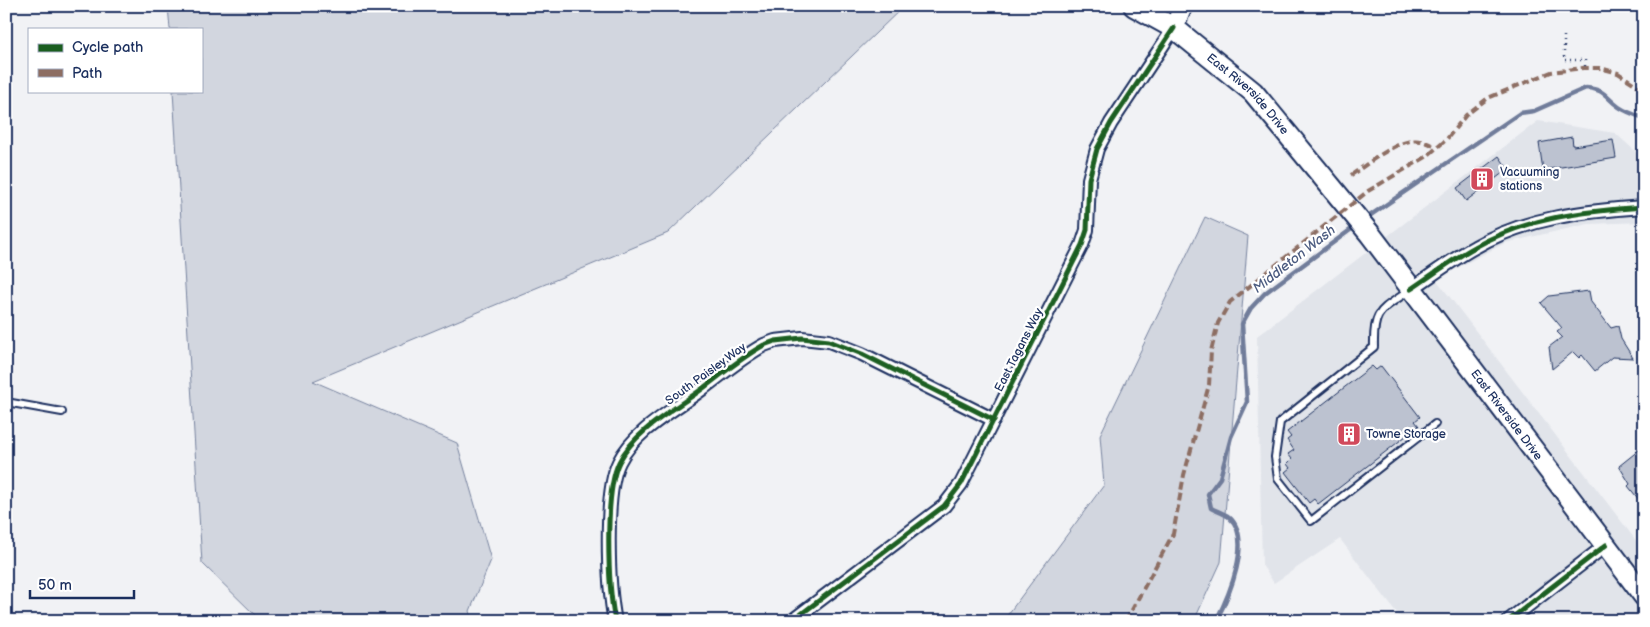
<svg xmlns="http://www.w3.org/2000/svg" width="1650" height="627" font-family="'Balsamiq Sans',sans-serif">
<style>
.built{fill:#e1e4ea}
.green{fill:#d2d6df;stroke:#76829e}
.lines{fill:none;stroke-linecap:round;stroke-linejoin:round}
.stream{stroke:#707c9a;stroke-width:4.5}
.building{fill:#bcc2d0;stroke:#1b2f5e}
.service-casing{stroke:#1b2f5e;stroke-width:10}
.minor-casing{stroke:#1b2f5e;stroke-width:16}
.secondary-casing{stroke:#1b2f5e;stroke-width:21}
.primary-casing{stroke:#1b2f5e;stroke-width:24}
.path{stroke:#1b2f5e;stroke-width:2.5;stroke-dasharray:1 4;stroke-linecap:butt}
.service{stroke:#fff;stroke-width:6}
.minor{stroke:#fff;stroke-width:12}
.secondary{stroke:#fff;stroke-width:18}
.primary{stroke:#fff;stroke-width:20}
.quiet{stroke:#8d6e63;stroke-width:4;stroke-dasharray:8 4;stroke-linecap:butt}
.cycleway-casing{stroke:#fff;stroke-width:8}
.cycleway{stroke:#1b5e20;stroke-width:5}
.labels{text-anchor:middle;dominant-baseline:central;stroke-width:4.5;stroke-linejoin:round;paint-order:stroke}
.street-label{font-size:12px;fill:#1b2f5e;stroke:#fff}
.poi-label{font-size:12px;fill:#1b2f5e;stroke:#fff;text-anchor:start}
.water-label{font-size:14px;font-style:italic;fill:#4c5c81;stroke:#fff}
</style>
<rect width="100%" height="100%" fill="#f1f2f5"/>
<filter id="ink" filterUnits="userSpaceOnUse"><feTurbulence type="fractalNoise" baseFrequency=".02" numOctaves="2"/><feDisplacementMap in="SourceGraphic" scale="10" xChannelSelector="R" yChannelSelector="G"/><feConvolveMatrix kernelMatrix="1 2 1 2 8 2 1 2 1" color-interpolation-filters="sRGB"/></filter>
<g filter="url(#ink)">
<!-- built -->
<polygon class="built" points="1538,121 1615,133 1644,159 1644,222 1588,224 1505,243 1436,279 1644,551 1644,621 1403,621 1340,539 1274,583 1262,565 1257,336"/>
<!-- green -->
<g class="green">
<polygon points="168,6 904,6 668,233 313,381 457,443 491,560 470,611 473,621 261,621 202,563 173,91 201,91 201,29 170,29"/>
<polygon points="1205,217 1248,236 1221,562 1194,621 1003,621 1104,485 1100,435"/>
</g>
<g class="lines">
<!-- stream -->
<g class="stream">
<path d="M1365,219L1520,113L1534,111L1586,88C1605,89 1605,97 1619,107C1626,112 1635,115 1644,118"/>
<path d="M1216,621C1228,598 1254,539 1229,517C1224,513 1216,511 1211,508L1208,494L1220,478L1231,437L1247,402L1242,324L1251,308L1265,293L1357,225"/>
</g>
</g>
<!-- building -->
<g class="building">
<polygon points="1572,137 1573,146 1613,140 1616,158 1543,170 1539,143"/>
<polygon points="1499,156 1508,169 1466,201 1457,188"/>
<polygon points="1589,291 1591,302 1611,328 1618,326 1621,339 1633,358 1612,357 1595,371 1582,355 1579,358 1573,352 1552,369 1549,347 1562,337 1557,332 1562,328 1541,303 1549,296"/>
<polygon points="1372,366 1376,370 1381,366 1420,417 1415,421 1419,426 1318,504 1314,499 1309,503 1285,472 1290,468 1287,464 1292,459 1288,454 1294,450 1287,440 1291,437 1287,432"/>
<polygon points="1644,446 1644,506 1628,486 1630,484 1619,466"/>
</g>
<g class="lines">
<!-- service casing -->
<g class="service-casing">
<g id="service">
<path d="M1410,290C1381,311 1373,309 1374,347L1280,422L1275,457L1278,479L1311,521L1435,424"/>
<polyline points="6,402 62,412"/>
</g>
</g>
<!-- minor casing -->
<g class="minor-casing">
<g id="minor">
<path d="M1411,289C1432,275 1453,259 1475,247C1527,217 1585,211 1644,207"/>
<path d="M615,621C608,587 604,492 619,462C635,430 674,410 702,389C722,374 742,357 764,345L775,341L802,338L829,341L862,354L994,420"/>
<polyline points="792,621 944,506 961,484 1082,245 1087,230 1089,179 1097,149 1111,123 1174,28"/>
<polyline points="1508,621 1606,545"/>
</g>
</g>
<!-- secondary casing -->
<g class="secondary-casing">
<polyline id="secondary" points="1174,28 1183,6"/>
</g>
<!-- primary casing -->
<g class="primary-casing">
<g id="primary">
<path id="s1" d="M1134,6L1174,28L1253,92L1370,234L1644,596"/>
</g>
</g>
<!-- path -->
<polyline class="path" points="1564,36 1564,60 1585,60 1585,69"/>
<!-- service -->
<use href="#service" class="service"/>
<!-- minor -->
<use href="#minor" class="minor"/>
<!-- secondary -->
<use href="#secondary" class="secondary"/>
<!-- primary -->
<use href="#primary" class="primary"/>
<!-- quiet -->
<g class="quiet">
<path d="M1351,175C1368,164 1401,136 1421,141C1426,142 1432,145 1436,147"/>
<polyline points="1126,621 1173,534 1184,475 1209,385 1211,351 1218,323 1230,302 1368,191 1426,157 1446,140 1466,115 1488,98 1551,72 1583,68 1600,68 1618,73 1644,90"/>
</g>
<!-- cycleway casing -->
<g class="cycleway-casing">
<g id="cycleway">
<path d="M1411,289C1432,275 1453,259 1475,247C1527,217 1585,211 1644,207"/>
<path d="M615,621C608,587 604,492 619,462C635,430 674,410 702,389C722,374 742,357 764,345L775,341L802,338L829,341L862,354L994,420"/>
<polyline points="792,621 944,506 961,484 1082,245 1087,230 1089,179 1097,149 1111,123 1174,28"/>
<polyline points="1508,621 1606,545"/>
</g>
</g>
<!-- cycleway -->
<use href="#cycleway" class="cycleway"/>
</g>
</g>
<!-- icons -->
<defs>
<g id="building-square" transform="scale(1.25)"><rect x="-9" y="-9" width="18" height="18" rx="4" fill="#d1495b" stroke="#fff"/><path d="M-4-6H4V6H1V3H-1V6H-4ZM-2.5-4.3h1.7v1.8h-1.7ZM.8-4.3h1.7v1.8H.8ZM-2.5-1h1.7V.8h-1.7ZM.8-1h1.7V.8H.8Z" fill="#fff"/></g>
</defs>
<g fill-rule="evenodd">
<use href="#building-square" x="1482" y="179"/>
<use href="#building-square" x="1349" y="434"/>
</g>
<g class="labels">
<!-- street labels -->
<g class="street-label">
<text stroke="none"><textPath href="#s1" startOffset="145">East Riverside Drive</textPath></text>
<text transform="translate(1019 350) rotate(-63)">East Tagans Way</text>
<text transform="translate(706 374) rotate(-36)">South Paisley Way</text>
<text stroke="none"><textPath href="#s1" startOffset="558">East Riverside Drive</textPath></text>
</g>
<!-- poi labels -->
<g class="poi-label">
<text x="1500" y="172">Vacuuming<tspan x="1500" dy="14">stations</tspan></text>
<text x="1366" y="434">Towne Storage</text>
</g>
<!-- water labels -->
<g class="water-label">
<text transform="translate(1294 259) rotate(-38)">Middleton Wash</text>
</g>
</g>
<!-- margin -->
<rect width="1650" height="627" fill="none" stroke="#fff" stroke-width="25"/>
<rect x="12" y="12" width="1625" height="602" fill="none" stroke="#1b2f5e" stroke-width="2" filter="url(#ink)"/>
<!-- legend -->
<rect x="28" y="28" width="175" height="65" fill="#ffffff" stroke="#a4acbf"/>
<rect x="38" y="44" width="25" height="8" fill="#1b5e20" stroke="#a4acbf"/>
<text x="72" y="52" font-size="15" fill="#1b2f5e">Cycle path</text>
<rect x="38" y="69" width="25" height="8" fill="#8d6e63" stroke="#a4acbf"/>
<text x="72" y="78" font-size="15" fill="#1b2f5e">Path</text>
<!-- scale -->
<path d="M30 590v8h104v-8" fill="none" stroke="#1b2f5e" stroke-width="2.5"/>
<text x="38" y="590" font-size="15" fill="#1b2f5e" stroke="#ffffff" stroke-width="4" paint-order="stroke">50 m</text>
</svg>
